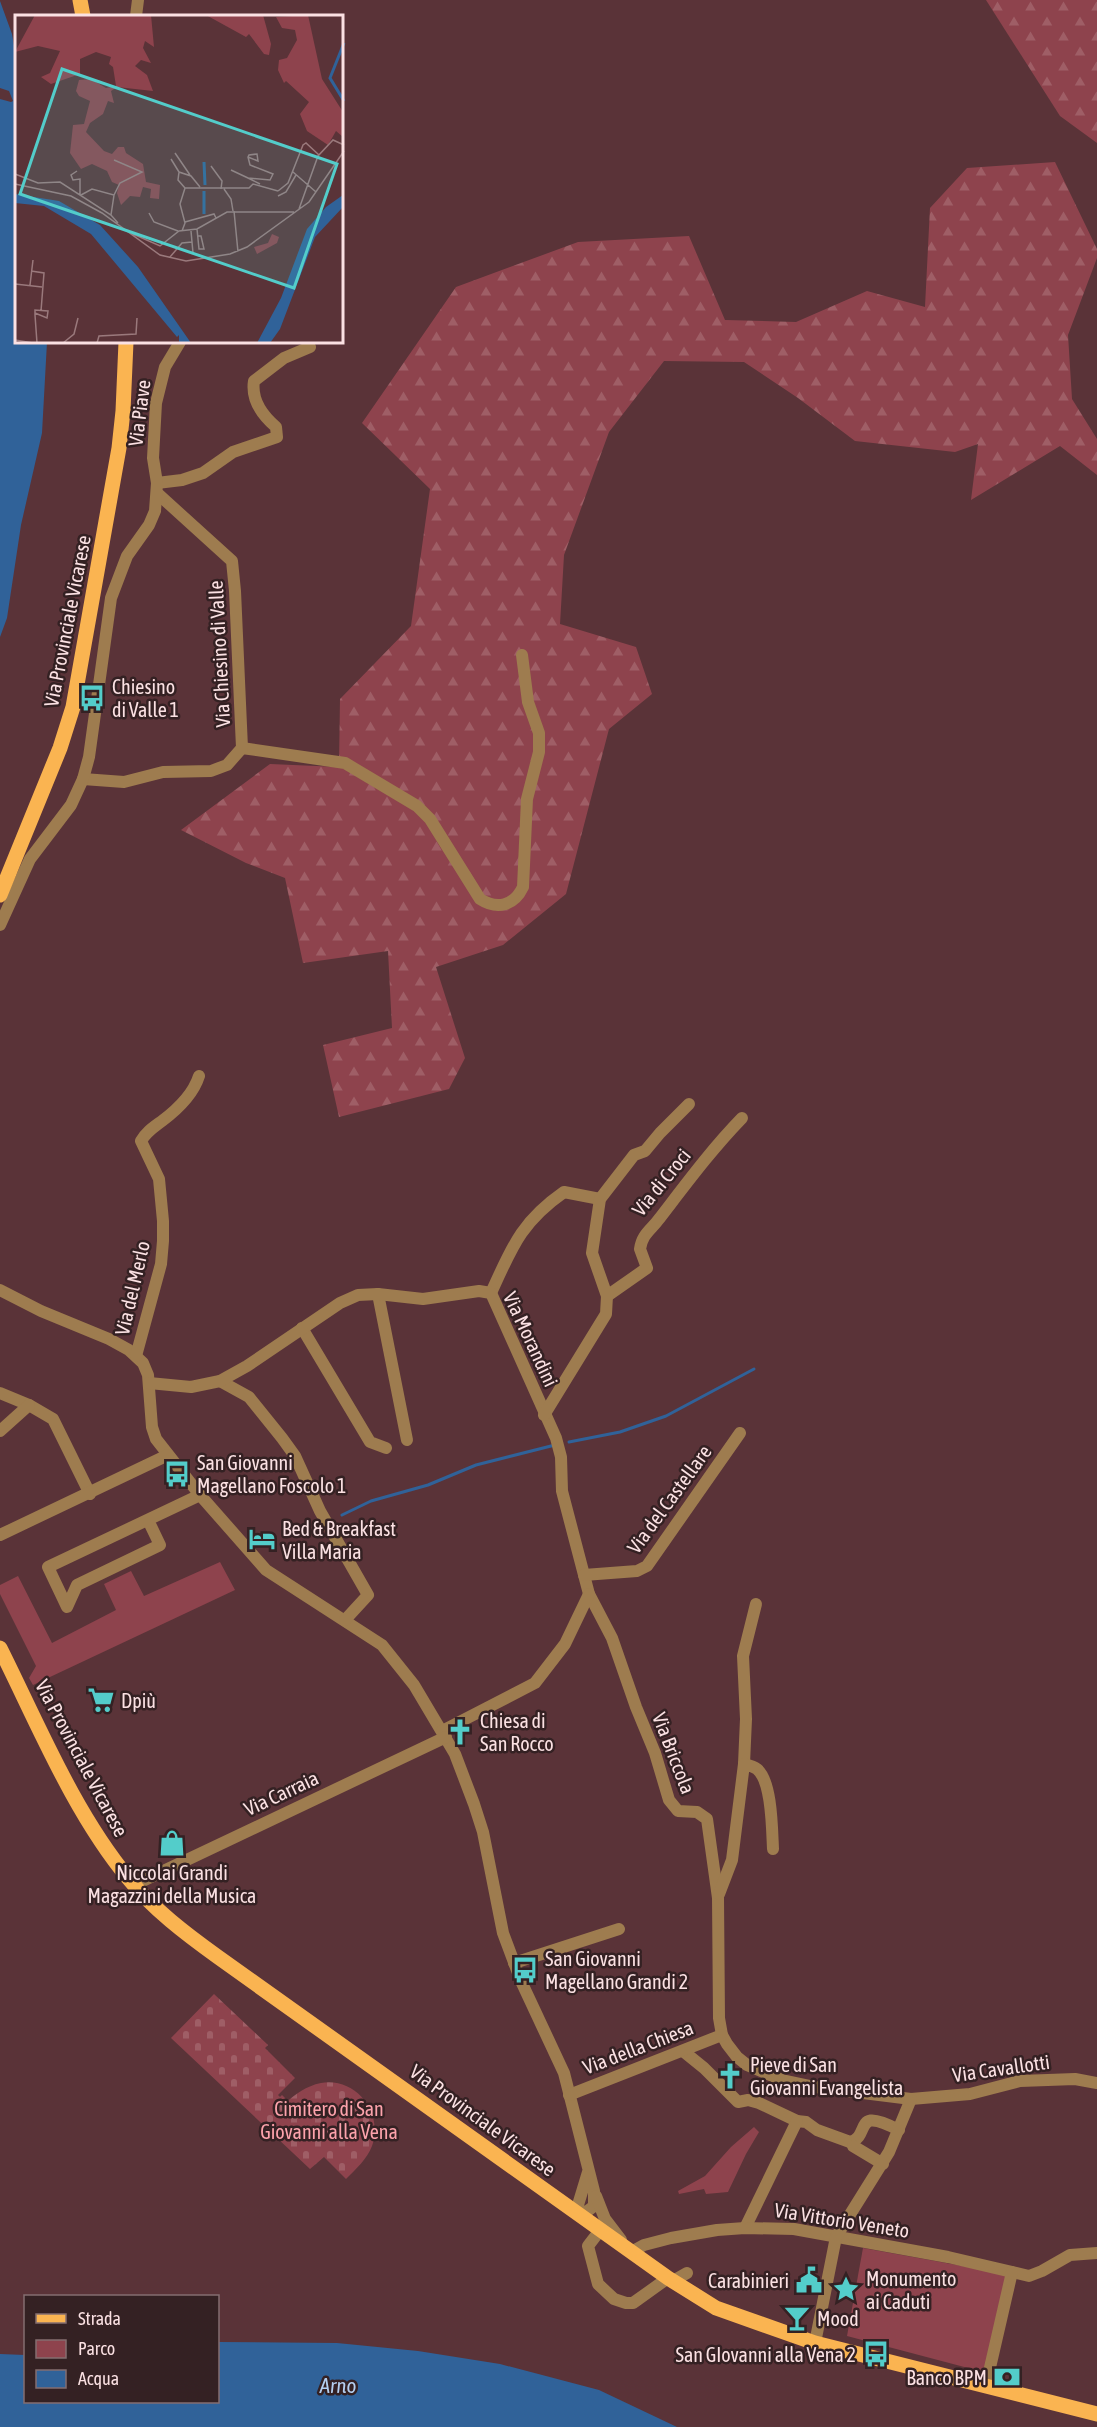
<svg xmlns="http://www.w3.org/2000/svg" width="1097" height="2427" font-family="'Asap Condensed',sans-serif">
<style>
.green{fill:#8e434d}
.forest{fill:url(#forest-firs)}
.cemetery{fill:url(#cemetery-stones)}
.water{fill:#306299}
.lines{fill:none;stroke-linecap:round;stroke-linejoin:round}
.stream{stroke:#306299;stroke-width:3}
.minor{stroke:#9e7c4f;stroke-width:12}
.major{stroke:#fab451;stroke-width:15}
.labels{text-anchor:middle;dominant-baseline:central;stroke-width:5;stroke-linejoin:round;paint-order:stroke}
.street-label{font-size:20px;fill:#fbe1e3;stroke:#342123}
.poi-label{font-size:20px;fill:#fbe1e3;stroke:#342123;text-anchor:start}
.park-label{font-size:20px;fill:#fda3ac;stroke:#342123}
.water-label{font-size:21px;font-style:italic;fill:#b4cff0;stroke:#342123}
.inset-river{fill:none;stroke:#306299;stroke-width:3}
.inset-road{fill:none;stroke:#9a797c;stroke-width:1.5}
.view{fill:#53cdca;fill-opacity:0.15;stroke:#53cdca;stroke-width:3}
.inset-edge{fill:none;stroke:#fbe1e3;stroke-width:3}
</style>
<defs>
<pattern id="forest-firs" width="22" height="20" patternUnits="userSpaceOnUse" patternTransform="scale(1.5)"><rect width="22" height="20" fill="#8e434d"/><path d="M5 1l3.5 6h-7zM16 11l3.5 6h-7z" fill="#9f5e66"/></pattern>
<pattern id="cemetery-stones" width="16" height="16" patternUnits="userSpaceOnUse" patternTransform="scale(1.5)"><rect width="16" height="16" fill="#8e434d"/><path d="M2 7V4a2 2 0 0 1 4 0v3zM10 15v-3a2 2 0 0 1 4 0v3z" fill="#9f5e66"/></pattern>
</defs>
<rect width="100%" height="100%" fill="#5a3338"/>
<!-- green -->
<g class="green">
<polygon points="220,1562 235,1590 33,1685 29,1678 36,1666 0,1594 0,1585 18,1576 52,1643 116,1610 104,1584 131,1571 144,1596"/>
<polygon points="754,2127 759,2132 746,2154 728,2192 706,2194 704,2189 679,2194 678,2191 705,2176 731,2147"/>
<polygon points="863,2248 1007,2274 987,2373 847,2336"/>
</g>
<!-- forest -->
<g class="forest">
<polygon points="986,0 1097,0 1097,143 1060,116"/>
<polygon points="1055,162 1097,249 1097,258 1068,335 1072,399 1097,439 1097,475 1060,446 971,500 978,444 955,452 855,441 798,398 744,362 664,361 609,432 564,555 560,624 636,647 652,694 609,729 566,894 503,945 436,967 465,1058 449,1089 339,1117 323,1045 392,1028 388,951 303,963 285,878 246,863 181,830 270,764 339,767 340,699 411,626 430,489 362,423 456,287 578,242 689,236 725,320 796,322 867,291 925,307 930,208 967,168"/>
</g>
<!-- cemetery -->
<path class="cemetery" d="M214,1994L268,2045L265,2048L295,2078L278,2095L280,2097L282,2095L286,2099L283,2101L285,2103C296,2094 306,2086 321,2083C356,2077 384,2113 372,2146C367,2159 356,2169 346,2179L324,2157L310,2169L171,2038Z"/>
<!-- water -->
<g class="water">
<polygon points="0,1 12,34 16,57 16,342 47,342 42,433 21,525 7,618 0,637 0,99 11,102 13,101 9,91 0,88"/>
<polygon points="218,2342 337,2343 418,2351 500,2364 599,2390 677,2427 0,2427 0,2354 25,2355 26,2402 218,2402"/>
</g>
<g class="lines">
<!-- stream -->
<g class="stream">
<polyline points="569,1442 620,1432 666,1416 754,1369"/>
<polyline points="342,1515 371,1501 428,1485 476,1465 555,1445"/>
</g>
<!-- minor -->
<g class="minor">
<polyline points="136,16 138,0"/>
<path d="M157,483L182,480L203,473L233,452L277,437L276,427C262,415 251,400 254,381L284,358L310,347"/>
<path d="M242,748L345,763L417,806L430,819L480,899C497,910 514,906 523,887L527,799L539,752V733L528,702L522,655"/>
<polyline points="83,779 124,782 163,772 211,771 227,765 242,748 235,591 232,561 157,493"/>
<polyline points="0,925 30,859 71,805 83,779 89,757 111,598 127,556 149,525 155,511 157,483 153,458 156,403 165,367 180,342"/>
<polyline points="0,1290 41,1311 109,1339 129,1350 143,1363 148,1375 152,1427 156,1439 200,1495 266,1570 382,1645 414,1685 455,1754 474,1804 483,1832 503,1933 521,1981 564,2073 594,2191 594,2206 581,2216 578,2205 588,2172"/>
<path d="M491,1293C512,1247 521,1222 564,1192L600,1199"/>
<polyline points="378,1294 407,1440"/>
<path d="M607,1296L647,1268L640,1249C642,1234 651,1230 659,1219C686,1184 711,1150 742,1118"/>
<polyline points="302,1328 370,1442 386,1448"/>
<path d="M136,1356L161,1264L163,1241V1221L159,1179L141,1141C146,1132 154,1127 162,1121C178,1109 193,1095 199,1076"/>
<polyline points="220,1381 249,1397 282,1438 295,1456 320,1511 368,1595 345,1620"/>
<polyline points="149,1383 191,1387 220,1381 247,1366 340,1303 358,1295 378,1294 423,1299 479,1291 491,1293 556,1438 561,1457 562,1491 589,1594 612,1638 636,1707 655,1753 669,1800 678,1811 697,1812 707,1819 718,1898 719,2018 722,2035 727,2044 737,2057 747,2065 782,2080 815,2087 911,2099 970,2094 1020,2081 1075,2079 1097,2083"/>
<polyline points="0,1393 29,1405 53,1419 90,1494"/>
<polyline points="544,1415 606,1314 607,1296 592,1253 600,1199 634,1155 645,1151 660,1133 689,1104"/>
<polyline points="0,1431 29,1405"/>
<polyline points="148,1520 160,1545 77,1585 67,1607 48,1567 200,1495"/>
<polyline points="0,1535 168,1455"/>
<polyline points="584,1575 637,1571 647,1566 740,1433"/>
<polyline points="442,1731 535,1683 565,1644 589,1594"/>
<polyline points="744,1764 746,1719 743,1656 756,1604"/>
<polyline points="134,1885 446,1737"/>
<path d="M719,1894L732,1860L744,1764C748,1765 753,1766 757,1769C772,1781 772,1830 773,1849"/>
<polyline points="514,1963 619,1929"/>
<path d="M683,2051L704,2068L738,2102L748,2100L759,2103L797,2121L806,2122L817,2130L850,2142C872,2136 851,2105 899,2130"/>
<polyline points="569,2095 722,2035"/>
<polyline points="853,2146 883,2164"/>
<polyline points="596,2196 605,2219 621,2240"/>
<polyline points="745,2228 797,2121"/>
<polyline points="601,2229 588,2246 598,2284 614,2299 626,2303 633,2303 668,2278"/>
<polyline points="633,2251 644,2245 671,2238 717,2230 745,2228 794,2229 948,2257 1029,2276 1042,2271 1070,2255 1097,2253"/>
<polyline points="673,2281 687,2273"/>
<polyline points="815,2343 836,2237 889,2152 911,2099"/>
<polyline points="986,2385 1012,2272"/>
</g>
<!-- major -->
<g class="major">
<polyline points="80,0 83,16"/>
<polyline points="0,895 60,748 73,707 119,448 123,411 126,342"/>
<path d="M0,1648C38,1724 74,1813 129,1879C153,1909 186,1934 218,1957L668,2278L716,2308L815,2343L1097,2414"/>
</g>
</g>
<!-- icons -->
<defs>
<g id="bus-bare" transform="scale(2.07)"><path d="M-5-6H5V4H4V6H2V4H-2V6H-4V4H-5ZM-3.5-4V0h7V-4ZM-3.5 1.2v1.5H-2V1.2ZM2 1.2v1.5H3.5V1.2Z" fill="#53cdca" stroke="#342123" stroke-width="2.5" paint-order="stroke"/></g>
<g id="hotel-bare" transform="scale(2.07)"><path d="M-6-4.5h1.5V1H6V5H4.5V3h-9V5H-6ZM-4 0a1.8 1.8 0 1 1 3.6 0ZM.5 0V-2.5h3Q6-2.5 6 0Z" fill="#53cdca" stroke="#342123" stroke-width="2.5" paint-order="stroke"/></g>
<g id="supermarket-bare" transform="scale(2.07)"><path d="M-6-5.5h2.5l.6 2H6L4.5 2H-2.5L-4.4-4H-6ZM-1.5 3.2a1.3 1.3 0 1 0 .1 0ZM3 3.2a1.3 1.3 0 1 0 .1 0Z" fill="#53cdca" stroke="#342123" stroke-width="2.5" paint-order="stroke"/></g>
<g id="church-bare" transform="scale(2.07)"><path d="M-1.2-6h2.4v3.5h3.3v2.4h-3.3V6h-2.4V-.1h-3.3v-2.4h3.3Z" fill="#53cdca" stroke="#342123" stroke-width="2.5" paint-order="stroke"/></g>
<g id="shop-bare" transform="scale(2.07)"><path d="M-5-2.5h2.3a2.7 3.5 0 0 1 5.4 0H5L5.5 6h-11ZM-1.5-2.5h3a1.5 2.3 0 0 0-3 0Z" fill="#53cdca" stroke="#342123" stroke-width="2.5" paint-order="stroke"/></g>
<g id="civic-bare" transform="scale(2.07)"><path d="M-.6-6.5H3V-4.5H.6V-3L4-1V1h2V6H-6V1h2V-1L-.6-3ZM-1.2 2.5V6h2.4V2.5Z" fill="#53cdca" stroke="#342123" stroke-width="2.5" paint-order="stroke"/></g>
<g id="sight-bare" transform="scale(2.07)"><path d="M0-6L1.8-2.2L6-1.7L2.9 1.2L3.7 5.4L0 3.3L-3.7 5.4L-2.9 1.2L-6-1.7L-1.8-2.2Z" fill="#53cdca" stroke="#342123" stroke-width="2.5" paint-order="stroke"/></g>
<g id="bar-bare" transform="scale(2.07)"><path d="M-6-5H6L.8 .8V4.5H3.5V6h-7V4.5H-.8V.8Z" fill="#53cdca" stroke="#342123" stroke-width="2.5" paint-order="stroke"/></g>
<g id="bank-bare" transform="scale(2.07)"><path d="M-6-4H6V4H-6ZM0-2.3a2.3 2.3 0 1 0 0 4.6a2.3 2.3 0 1 0 0-4.6Z" fill="#53cdca" stroke="#342123" stroke-width="2.5" paint-order="stroke"/></g>
</defs>
<g fill-rule="evenodd">
<use href="#bus-bare" x="92" y="698"/>
<use href="#bus-bare" x="177" y="1474"/>
<use href="#hotel-bare" x="262" y="1539"/>
<use href="#supermarket-bare" x="101" y="1700"/>
<use href="#church-bare" x="460" y="1732"/>
<use href="#shop-bare" x="172" y="1843"/>
<use href="#bus-bare" x="525" y="1970"/>
<use href="#church-bare" x="730" y="2076"/>
<use href="#civic-bare" x="809" y="2280"/>
<use href="#sight-bare" x="846" y="2289"/>
<use href="#bar-bare" x="797" y="2318"/>
<use href="#bus-bare" x="876" y="2354"/>
<use href="#bank-bare" x="1007" y="2377"/>
</g>
<g class="labels">
<!-- street labels -->
<g class="street-label">
<text transform="translate(139 413) rotate(-83)">Via Piave</text>
<text transform="translate(67 621) rotate(-79)">Via Provinciale Vicarese</text>
<text transform="translate(219 654) rotate(-93)">Via Chiesino di Valle</text>
<text transform="translate(661 1182) rotate(-51)">Via di Croci</text>
<text transform="translate(132 1288) rotate(-77)">Via del Merlo</text>
<text transform="translate(531 1339) rotate(65)">Via Morandini</text>
<text transform="translate(669 1499) rotate(-54)">Via del Castellare</text>
<text transform="translate(674 1753) rotate(69)">Via Briccola</text>
<text transform="translate(82 1758) rotate(62)">Via Provinciale Vicarese</text>
<text transform="translate(281 1793) rotate(-25)">Via Carraia</text>
<text transform="translate(638 2047) rotate(-21)">Via della Chiesa</text>
<text transform="translate(1001 2068) rotate(-8)">Via Cavallotti</text>
<text transform="translate(483 2120) rotate(36)">Via Provinciale Vicarese</text>
<text transform="translate(842 2220) rotate(9)">Via Vittorio Veneto</text>
</g>
<!-- poi labels -->
<g class="poi-label">
<text x="112" y="686">Chiesino<tspan x="112" dy="23">di Valle 1</tspan></text>
<text x="197" y="1462">San Giovanni<tspan x="197" dy="23">Magellano Foscolo 1</tspan></text>
<text x="282" y="1528">Bed &amp; Breakfast<tspan x="282" dy="23">Villa Maria</tspan></text>
<text x="121" y="1700">Dpiù</text>
<text x="480" y="1720">Chiesa di<tspan x="480" dy="23">San Rocco</tspan></text>
<text x="172" y="1872" text-anchor="middle">Niccolai Grandi<tspan x="172" dy="23">Magazzini della Musica</tspan></text>
<text x="545" y="1958">San Giovanni<tspan x="545" dy="23">Magellano Grandi 2</tspan></text>
<text x="750" y="2064">Pieve di San<tspan x="750" dy="23">Giovanni Evangelista</tspan></text>
<text x="866" y="2278">Monumento<tspan x="866" dy="23">ai Caduti</tspan></text>
<text x="789" y="2280" text-anchor="end">Carabinieri</text>
<text x="817" y="2318">Mood</text>
<text x="856" y="2354" text-anchor="end">San GIovanni alla Vena 2</text>
<text x="987" y="2377" text-anchor="end">Banco BPM</text>
</g>
<!-- park labels -->
<g class="park-label">
<text x="329" y="2108">Cimitero di San<tspan x="329" dy="23">Giovanni alla Vena</tspan></text>
</g>
<!-- water labels -->
<g class="water-label">
<text x="338" y="2385">Arno</text>
</g>
</g>
<!-- overview -->
<g transform="translate(15 15)">
<rect width="328" height="328" fill="#5a3338"/>
<path d="M293,0L307,64L328,97V122L321,116L313,130L292,116L285,99L294,87L271,66L269,68L263,55L264,45L272,43L282,25L280,15L267,13L261,2Z" fill="#8e434d"/>
<path d="M20,0H136L139,32L130,26L128,33L136,48L126,45L120,51L132,60L138,76L102,72L96,76L99,88L93,86L88,99L75,108L71,117L89,136L97,139L103,132H109L111,138L128,149L131,167L145,170L144,184L135,183L136,174L128,172L125,182L115,181L106,190L102,178L104,170L97,167L92,156L77,149L66,154L55,138L58,110L69,109L75,86L64,81L61,76L64,65L76,64L91,73L101,71L98,52L94,49L96,42L81,37L65,44V59L36,69L26,62L35,58L45,36L23,31L0,37ZM191,0H248L256,29L254,40L249,39L234,19L231,22Z" fill="#8e434d"/>
<path d="M257,219L264,222L262,228L242,239L239,232L253,228Z" fill="#8e434d"/>
<path d="M0,179L44,186L85,210L123,252L176,328H164V320L162,322L76,219L29,191L0,188ZM328,180V192L300,222L265,314L255,328H242L266,283L292,214L311,192Z" fill="#306299"/>
<path class="inset-river" d="M329,28L315,63L329,86M189,147L190,170M189,176V199"/>
<path class="inset-road" d="M160,138L175,160M233,142L243,146L242,139L234,140L233,142L235,150L258,159L255,165L233,163L245,169M156,144L164,157L176,161L185,172M196,151L207,166L206,174M216,155L233,163M62,156L56,160L58,165L65,164V180M164,157L163,165L170,173M278,157L301,177M0,159L23,168L45,167L96,200L103,208M0,169L56,181L87,198L145,240L171,246L215,239L232,232L294,187L329,136M209,174L216,184L218,196M263,176L273,168L288,130L291,128L304,140M66,180L77,174L99,180L96,200M99,180L105,168L127,157L99,145M263,181L271,177L281,160M284,194L303,141L318,125L329,130M219,196L223,237M134,198L139,207L163,216M170,207L199,199L201,203M182,214L184,234H189L186,221H182M167,216L170,208L165,189L170,173H234L238,169L263,176M176,216L178,238M118,219L145,231L164,216L182,214L212,197H279M155,242L167,228L177,227M16,256L29,258L26,296M0,269L27,272M15,270L18,245M20,298L32,303L33,296L20,295V300L22,328M0,325L18,328M48,328L59,319L63,303M82,328L84,321L121,319L122,303"/>
<path class="view" d="M47,54L322,149L279,273L5,179Z"/>
<rect width="328" height="328" class="inset-edge"/>
</g>
<!-- legend -->
<rect x="24" y="2295" width="195" height="108" fill="#342123" stroke="#846e70" stroke-width="1.5"/>
<rect x="36" y="2314" width="30" height="9" fill="#fab451" stroke="#846e70" stroke-width="1.5"/>
<text x="78" y="2325" font-size="18" fill="#fbe1e3">Strada</text>
<rect x="36" y="2340" width="30" height="18" fill="#8e434d" stroke="#846e70" stroke-width="1.5"/>
<text x="78" y="2355" font-size="18" fill="#fbe1e3">Parco</text>
<rect x="36" y="2370" width="30" height="18" fill="#306299" stroke="#846e70" stroke-width="1.5"/>
<text x="78" y="2385" font-size="18" fill="#fbe1e3">Acqua</text>
</svg>
